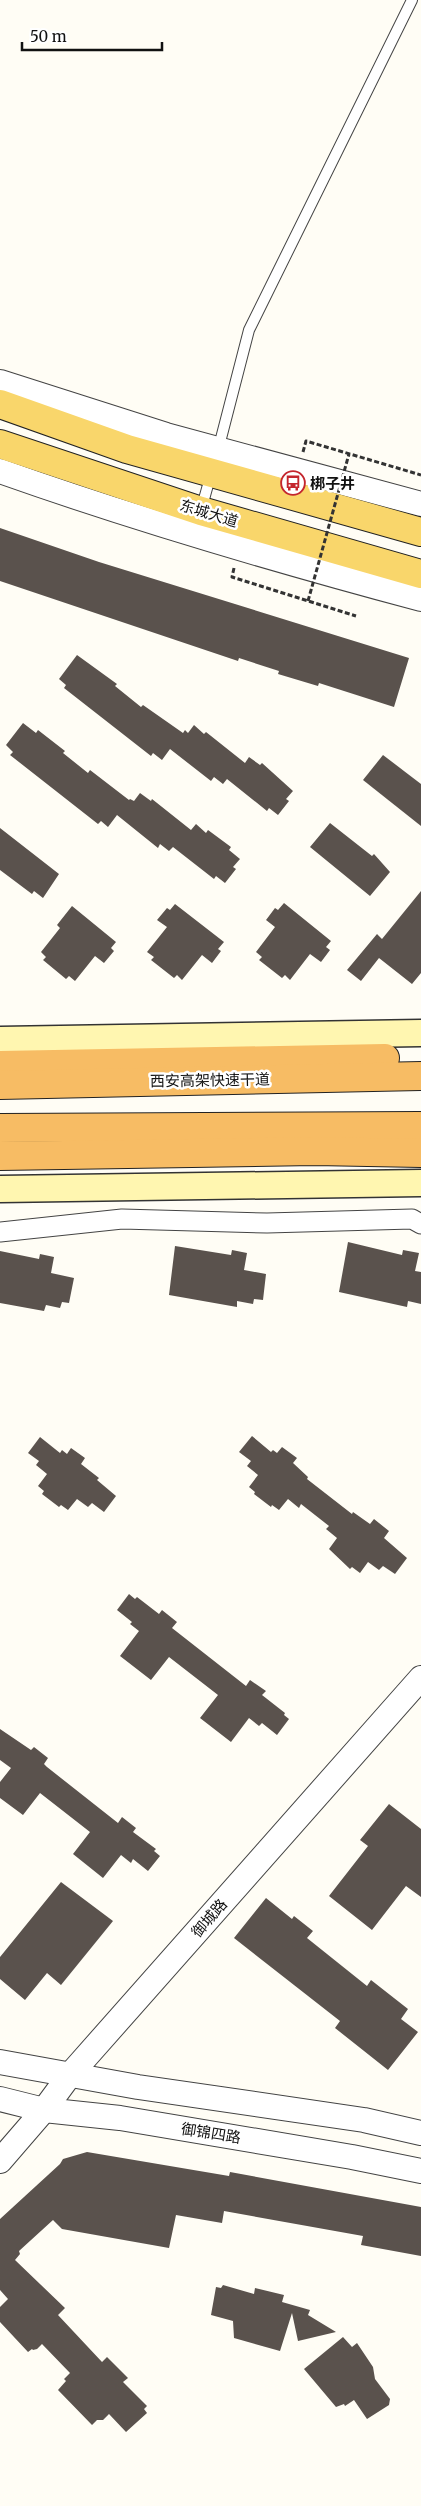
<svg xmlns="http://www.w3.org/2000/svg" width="421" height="2506" font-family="Merriweather,'Noto Sans SC',serif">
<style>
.building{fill:#5a524d}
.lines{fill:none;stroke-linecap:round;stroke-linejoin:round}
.service-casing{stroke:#444;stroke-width:12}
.minor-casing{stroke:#444;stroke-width:21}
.tertiary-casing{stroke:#444;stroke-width:26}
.secondary-casing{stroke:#333;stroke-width:29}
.primary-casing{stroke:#222;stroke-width:30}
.trunk-casing{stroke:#222;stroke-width:30}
.path{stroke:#333;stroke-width:3;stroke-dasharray:5 2.5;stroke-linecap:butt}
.service{stroke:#fff;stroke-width:10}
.minor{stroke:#fff;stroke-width:19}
.tertiary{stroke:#fff;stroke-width:24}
.secondary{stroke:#fff6b0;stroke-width:26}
.primary{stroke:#f9d66b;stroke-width:28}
.trunk{stroke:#f7bc64;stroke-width:28}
.path-bridge{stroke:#333;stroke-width:3;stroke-dasharray:5 2.5;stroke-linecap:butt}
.labels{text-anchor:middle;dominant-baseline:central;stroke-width:5;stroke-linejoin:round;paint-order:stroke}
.poi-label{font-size:15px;font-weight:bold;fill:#111;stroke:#fff;text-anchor:start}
.street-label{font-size:15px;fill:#111;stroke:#fff}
</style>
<rect width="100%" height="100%" fill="#fffdf5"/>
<!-- building -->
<g class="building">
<polygon points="0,528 99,562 409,658 394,707 319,683 318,686 278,674 279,671 239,658 238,661 0,581"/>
<polygon points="77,655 117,684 115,686 141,707 143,705 183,733 185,730 188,733 194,725 204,734 206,732 245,763 249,757 260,765 262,763 293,791 286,799 289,801 278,815 269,808 267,811 227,779 223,784 214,777 211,781 170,749 162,760 153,753 151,756 64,688 66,685 59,679"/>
<polygon points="23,723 36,733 38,730 65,751 63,753 88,773 90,770 129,800 130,799 134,801 140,793 151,801 152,799 191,830 196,824 206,833 208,830 231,847 229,850 240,859 233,867 236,869 225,883 216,876 214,879 173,847 169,851 160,844 158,848 117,815 108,827 101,821 98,824 10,755 13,752 6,745"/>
<polygon points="383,755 421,784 421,826 363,780"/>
<polygon points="330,823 372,856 374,854 390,872 370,896 310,847"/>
<polygon points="0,828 59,874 43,898 34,891 32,894 0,870"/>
<polygon points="421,891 421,973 412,984 379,958 361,981 347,970 377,934 382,939"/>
<polygon points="284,903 331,941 326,947 330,950 321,962 310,954 290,980 285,975 282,978 259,960 262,957 256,952 275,927 266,920 275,908 278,910"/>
<polygon points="175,904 224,942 218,949 221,951 212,963 202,955 182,980 177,975 174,978 151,960 154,957 147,952 167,927 157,920 167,908 170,910"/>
<polygon points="72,906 116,942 111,948 114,951 104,963 95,956 75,981 69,976 66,979 43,960 46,957 41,952 60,928 57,925"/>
<polygon points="348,1242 402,1255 403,1250 419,1253 415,1271 421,1272 421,1304 408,1301 407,1307 339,1292"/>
<polygon points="175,1246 231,1255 232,1250 247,1253 244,1270 266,1274 263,1300 254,1299 253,1304 237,1301 237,1307 169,1295"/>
<polygon points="0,1251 39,1259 40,1254 54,1257 51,1273 74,1278 69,1303 62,1302 60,1308 46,1305 44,1311 0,1303"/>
<polygon points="252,1436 271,1452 273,1450 277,1453 282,1447 297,1458 293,1463 308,1477 307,1479 352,1514 353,1512 370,1524 374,1519 389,1531 384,1538 407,1558 395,1574 383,1566 379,1570 368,1562 360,1573 352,1567 350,1569 329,1549 337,1538 326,1529 329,1526 301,1504 299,1508 288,1499 279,1510 272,1505 271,1507 254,1494 255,1492 249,1487 258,1475 247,1466 251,1461 239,1452"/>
<polygon points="40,1437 60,1453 62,1450 67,1454 71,1448 85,1458 81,1464 99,1478 97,1480 116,1496 104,1512 92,1503 88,1507 77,1499 68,1510 61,1505 59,1507 42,1494 44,1491 38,1486 47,1474 36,1465 39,1461 28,1453"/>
<polygon points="129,1594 135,1599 137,1597 159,1614 162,1610 177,1622 172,1628 246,1686 250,1680 266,1691 262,1695 285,1713 284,1715 289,1719 277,1735 262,1723 259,1726 249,1718 231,1742 200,1718 218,1695 169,1657 151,1680 120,1656 139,1631 130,1624 132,1622 117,1610"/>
<polygon points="0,1729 31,1750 34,1747 48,1758 44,1764 47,1767 118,1823 122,1817 136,1828 133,1832 156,1849 154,1851 160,1856 148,1871 133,1859 131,1863 121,1855 103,1878 73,1854 90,1832 40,1793 23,1815 0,1798 0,1782 11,1768 0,1760"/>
<polygon points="389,1804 421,1829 421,1897 406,1886 372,1930 329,1896 368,1846 360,1840"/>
<polygon points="61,1882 113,1921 61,1985 47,1973 25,2000 0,1979 0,1957"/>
<polygon points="266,1898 292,1919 294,1916 313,1931 307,1938 367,1986 371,1980 408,2009 401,2019 418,2032 388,2070 335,2028 340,2021 234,1938"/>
<polygon points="87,2152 229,2176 230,2172 421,2207 421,2256 361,2245 363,2236 224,2211 222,2223 176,2215 169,2248 62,2229 53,2220 19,2251 20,2254 15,2260 65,2308 58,2315 102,2362 107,2357 128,2378 123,2382 147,2406 144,2409 147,2413 126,2432 109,2414 103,2420 97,2420 92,2425 58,2390 66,2381 64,2379 70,2373 42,2344 37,2349 33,2350 32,2349 28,2352 0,2322 0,2307 8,2299 0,2290 0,2219 60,2164 63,2159"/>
<polygon points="223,2285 254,2294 255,2288 284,2295 282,2302 310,2310 308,2315 336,2332 298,2341 292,2313 280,2351 234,2338 233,2321 211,2315 216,2287 221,2288"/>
<polygon points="343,2337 352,2347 357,2343 373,2367 375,2379 390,2399 389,2405 367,2419 354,2400 345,2406 344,2404 336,2407 304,2369"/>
</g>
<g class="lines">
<!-- service casing -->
<g class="service-casing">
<g id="service">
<polyline points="218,450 249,330 412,0"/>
<polyline points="201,510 211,474"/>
</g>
</g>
<!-- minor casing -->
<g class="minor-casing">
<polyline id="minor" points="0,1232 122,1219 267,1223 412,1219 421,1224"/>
</g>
<!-- tertiary casing -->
<g class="tertiary-casing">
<g id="tertiary">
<polyline points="0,382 166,435 421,504"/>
<path d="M0,471C138,520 279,561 421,599"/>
<polyline points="0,2062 138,2087 364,2120 421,2133"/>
<polyline points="0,2099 44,2110 120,2118 352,2157 421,2171"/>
<polyline points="0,2161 44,2110 69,2076 421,1678"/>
</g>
</g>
<!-- secondary casing -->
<g class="secondary-casing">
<g id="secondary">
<polyline points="0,1040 421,1033"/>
<polyline points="0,1189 421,1183"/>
</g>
</g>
<!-- primary casing -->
<g class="primary-casing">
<g id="primary">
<polyline points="0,404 127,449 421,532"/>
<polyline points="0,444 201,511 421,574"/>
</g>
</g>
<!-- trunk casing -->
<g class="trunk-casing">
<g id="trunk">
<polyline points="0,1065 385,1058"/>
<polyline points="0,1085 421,1076"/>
<polyline points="0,1128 421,1126"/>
<polyline points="0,1156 315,1151 421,1153"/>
</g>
</g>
<!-- path -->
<g class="path">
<polyline points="303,452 306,441 421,475"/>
<polyline points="234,568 232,577 356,616"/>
</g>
<!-- service -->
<use href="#service" class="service"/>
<!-- minor -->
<use href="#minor" class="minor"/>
<!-- tertiary -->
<use href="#tertiary" class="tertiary"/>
<!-- secondary -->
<use href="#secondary" class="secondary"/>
<!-- primary -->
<use href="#primary" class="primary"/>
<!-- trunk -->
<use href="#trunk" class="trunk"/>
<!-- path-bridge -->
<polyline class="path-bridge" points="308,601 349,454"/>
</g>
<!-- icons -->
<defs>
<g id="bus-ring" transform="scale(1.25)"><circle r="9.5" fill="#fff" stroke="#c4262e" stroke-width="1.5"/><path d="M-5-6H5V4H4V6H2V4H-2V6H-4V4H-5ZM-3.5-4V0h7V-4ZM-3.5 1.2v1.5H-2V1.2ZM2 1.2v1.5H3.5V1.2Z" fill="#c4262e"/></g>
</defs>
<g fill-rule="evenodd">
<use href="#bus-ring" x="293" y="483"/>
</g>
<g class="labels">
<!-- poi labels -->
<g class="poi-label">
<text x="310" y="483">梆子井</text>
</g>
<!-- street labels -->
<g class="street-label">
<text transform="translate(209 513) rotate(17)">东城大道</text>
<text transform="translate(210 1080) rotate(-1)">西安高架快速干道</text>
<text transform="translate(209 1918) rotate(-49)">御城路</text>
<text transform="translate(211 2133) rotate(9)">御锦四路</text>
</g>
</g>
<!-- scale -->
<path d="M22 42v8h140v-8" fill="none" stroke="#111111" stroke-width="2.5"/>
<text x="30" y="42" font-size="15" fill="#111111" stroke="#ffffff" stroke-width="4" paint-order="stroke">50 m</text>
</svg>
